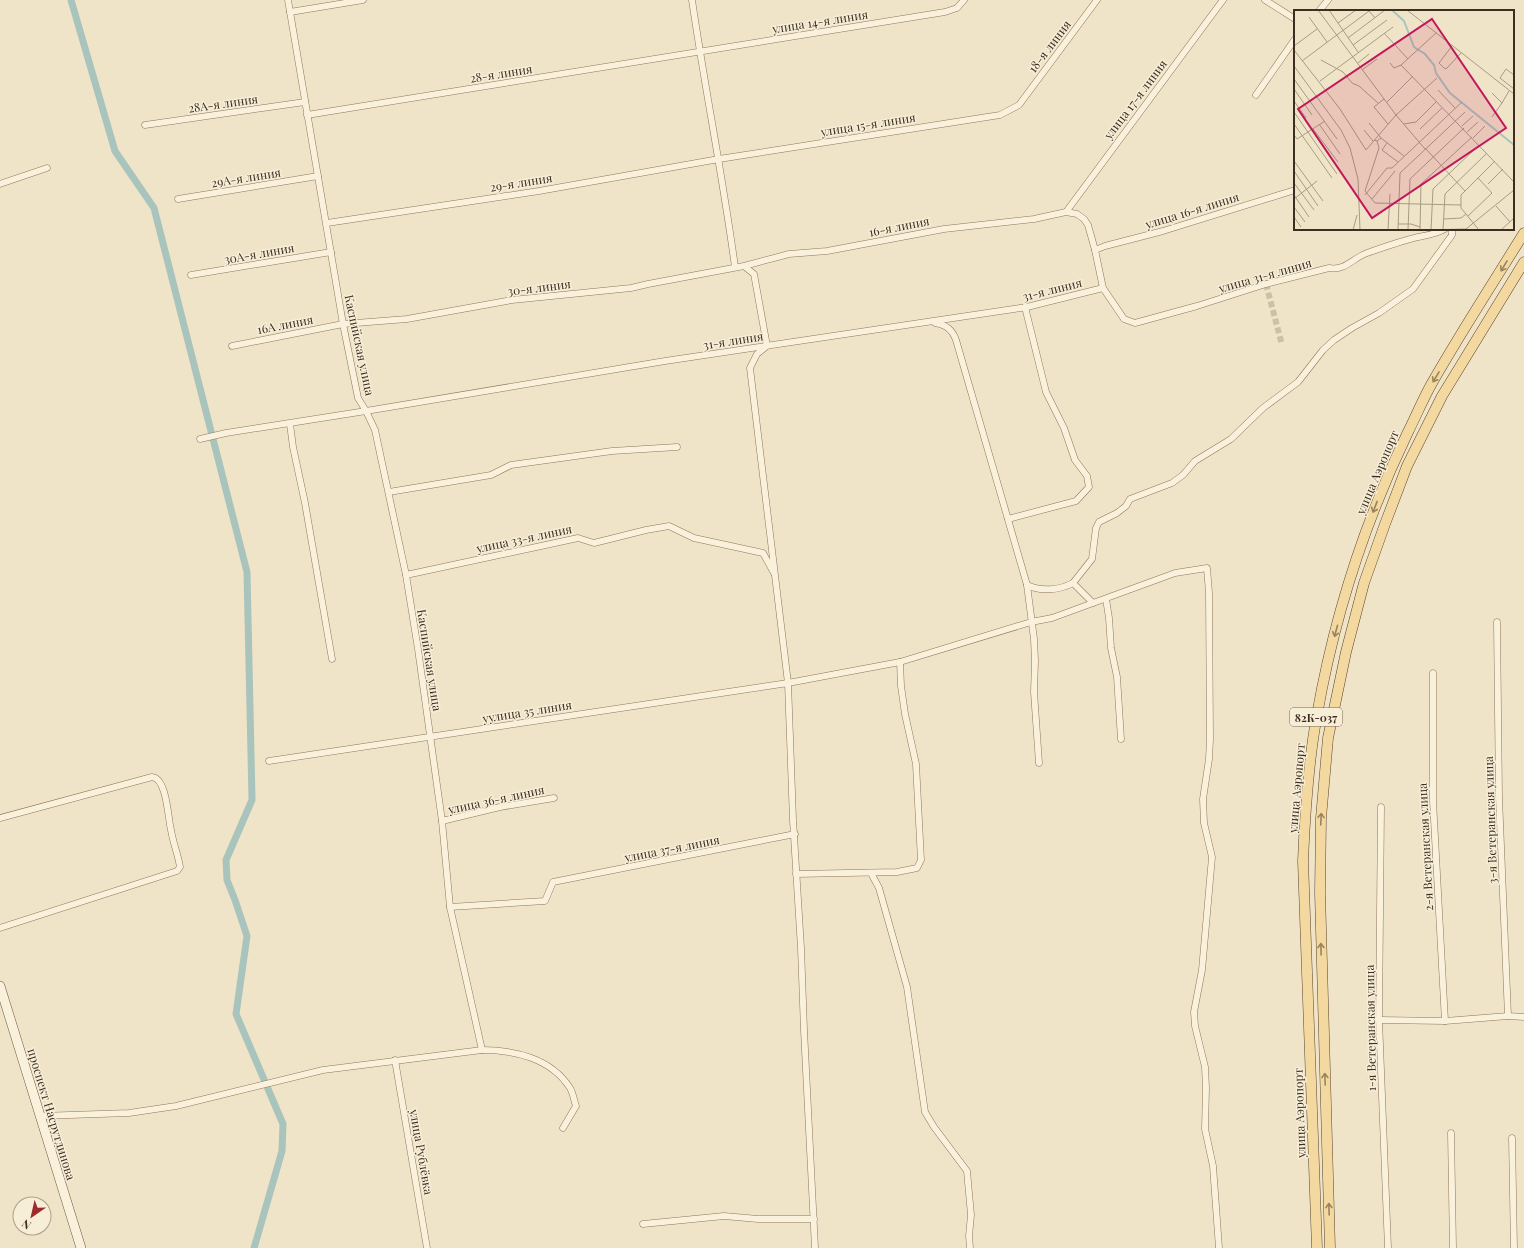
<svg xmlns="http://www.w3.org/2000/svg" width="1524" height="1248" font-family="'Playfair Display',serif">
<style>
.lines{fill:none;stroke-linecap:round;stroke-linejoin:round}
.canal{stroke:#a9c4bc;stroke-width:7}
.street-tunnel{stroke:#ccc0a6;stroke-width:6;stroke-dasharray:6 3;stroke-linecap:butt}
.street-casing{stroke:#8d765c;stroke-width:7}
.secondary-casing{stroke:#6f573f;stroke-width:10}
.primary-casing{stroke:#5b4430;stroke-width:11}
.street{stroke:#faf1dc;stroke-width:6}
.secondary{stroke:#faf1dc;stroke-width:9}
.primary{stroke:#f3d9a0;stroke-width:10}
.oneway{stroke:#988460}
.labels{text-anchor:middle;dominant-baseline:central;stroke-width:3;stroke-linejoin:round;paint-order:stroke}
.shield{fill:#f7eed8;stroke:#756857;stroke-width:1}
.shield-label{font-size:11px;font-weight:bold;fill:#3d2e20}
.street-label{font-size:12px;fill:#3d2e20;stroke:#f7eed8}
.inset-river{fill:none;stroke:#a9c4bc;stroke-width:2}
.inset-road{fill:none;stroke:#a89b85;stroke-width:1}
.view{fill:#c2185b;fill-opacity:0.15;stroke:#c2185b;stroke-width:2}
.inset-edge{fill:none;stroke:#3d2e20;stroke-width:2}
</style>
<rect width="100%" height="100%" fill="#f0e4c8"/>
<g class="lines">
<!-- canal -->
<polyline class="canal" points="71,0 115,151 154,208 247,572 252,800 226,860 227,880 235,900 247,936 236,1014 283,1124 282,1151 254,1248"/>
<!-- street-tunnel -->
<polyline class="street-tunnel" points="1266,284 1282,345"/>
<!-- street casing -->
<g class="street-casing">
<g id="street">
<path d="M692,0C705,89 723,178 735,267"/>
<polyline points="1265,0 1295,19"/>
<polyline points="1319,11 1328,0"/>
<polyline points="290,12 363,0"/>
<polyline points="1256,95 1295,39"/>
<polyline points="307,115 945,12 957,8 964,0"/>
<polyline points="145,125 305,102"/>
<polyline points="0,184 47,168"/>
<polyline points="178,199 318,176"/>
<polyline points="1066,212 1223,0"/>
<polyline points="327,223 539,191 719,159 1000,115 1019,105 1097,0"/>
<polyline points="1095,250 1105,246 1163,231 1295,190"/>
<polyline points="744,266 754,274 767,346 757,354 750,368 788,683 900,662 1031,622 1052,618 1175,573 1207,568 1209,593 1210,739 1209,759 1203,799 1204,823 1212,857 1202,970 1194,1012 1195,1026 1205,1067 1206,1088 1205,1129 1213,1166 1219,1248"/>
<polyline points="191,275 331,252"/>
<path d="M935,323C946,325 952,329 956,340L1027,585C1041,592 1060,590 1073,583"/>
<path d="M232,346L343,324L407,319L512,300L631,288L648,284L744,266L789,254L827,251L944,229L1034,219L1066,212L1077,214L1084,219L1088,225L1095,250L1103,288L1124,319L1135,323L1197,306L1266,284L1329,268C1345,271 1353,258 1367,253C1384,247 1401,241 1418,237C1428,235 1436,234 1445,229"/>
<polyline points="290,424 293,447 305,503 332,659"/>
<polyline points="200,439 226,433 366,411 665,361 1027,307 1103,288"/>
<polyline points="389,492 491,475 511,465 612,451 677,447"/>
<polyline points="1008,519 1076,501 1089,487 1087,476 1075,460 1064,428 1046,392 1025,307"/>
<polyline points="406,575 578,538 594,543 646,530 669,526 694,538 763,553 774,573"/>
<polyline points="1027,585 1034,639 1035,661 1034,692 1039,763"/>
<polyline points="1106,599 1109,618 1111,648 1117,677 1121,739"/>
<polyline points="1093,603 1073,583 1092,559 1096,528 1099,522 1117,513 1126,506 1130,499 1172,483 1183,475 1195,461 1231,439 1263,408 1298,382 1323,350 1334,340 1352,328 1379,313 1413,289 1452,235 1452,229"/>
<polyline points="1497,622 1499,798 1508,1016"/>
<polyline points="1433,673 1433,801 1445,1021"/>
<polyline points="269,761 788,683 793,820 801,948 804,1030 815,1248"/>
<polyline points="1381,807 1379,1020 1388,1248"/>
<path d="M0,818L152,777C167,778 168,819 171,830C173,843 178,854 180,867L177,871L0,928"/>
<polyline points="442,821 500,807 554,798"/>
<polyline points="871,873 879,888 907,987 925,1112 934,1127 967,1171 971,1215 969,1236 970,1248"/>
<polyline points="796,874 897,872 917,868 921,860 916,764 905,714 901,686 900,662"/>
<polyline points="450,907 545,901 553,882 795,834"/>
<polyline points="1379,1020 1445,1021 1508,1016 1524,1017"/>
<path d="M482,1050C514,1050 551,1058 570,1088C573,1093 574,1100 576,1106L563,1128"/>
<polyline points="395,1060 427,1248"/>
<polyline points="40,1116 129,1113 176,1106 323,1070 482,1050 450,907 442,821 418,649 406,575 375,430 366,411 358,398 343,324 288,0"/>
<polyline points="1451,1133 1453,1248"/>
<polyline points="1512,1138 1514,1248"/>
<polyline points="643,1224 724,1216 758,1219 814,1219"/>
</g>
</g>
<!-- secondary casing -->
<g class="secondary-casing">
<polyline id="secondary" points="0,986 81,1248"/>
</g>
<!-- primary casing -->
<g class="primary-casing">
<g id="primary">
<path d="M1317,1248L1303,861C1305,812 1308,763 1317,715C1334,618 1365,521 1408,432C1416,416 1423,399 1432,383C1461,332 1493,283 1524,233"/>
<polyline points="1330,1248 1320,893 1321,818 1328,738 1346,652 1364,583 1385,524 1407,466 1442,396 1524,262"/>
</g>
</g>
<!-- street -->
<use href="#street" class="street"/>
<!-- secondary -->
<use href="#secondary" class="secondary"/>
<!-- primary -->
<use href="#primary" class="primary"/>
</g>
<!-- one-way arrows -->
<defs><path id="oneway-shaft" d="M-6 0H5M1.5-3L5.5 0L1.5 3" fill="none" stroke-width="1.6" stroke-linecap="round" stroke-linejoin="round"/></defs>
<g class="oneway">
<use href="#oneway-shaft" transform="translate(1504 266) rotate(121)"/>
<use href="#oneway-shaft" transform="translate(1436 377) rotate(121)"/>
<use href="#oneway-shaft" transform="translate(1375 507) rotate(111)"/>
<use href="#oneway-shaft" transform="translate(1336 631) rotate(105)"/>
<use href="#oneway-shaft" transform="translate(1321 819) rotate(-87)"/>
<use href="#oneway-shaft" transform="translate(1321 949) rotate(-91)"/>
<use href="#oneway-shaft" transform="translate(1325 1079) rotate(-92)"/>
<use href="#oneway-shaft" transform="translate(1329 1209) rotate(-92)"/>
</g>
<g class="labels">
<!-- shield labels -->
<rect class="shield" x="1290" y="708" width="52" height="18" rx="3"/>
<g class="shield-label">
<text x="1316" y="717">82К-037</text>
</g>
<!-- street labels -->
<g class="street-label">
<text transform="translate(820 21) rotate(-9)">улица 14-я линия</text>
<text transform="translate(1049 46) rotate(-53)">18-я линия</text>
<text transform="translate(501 73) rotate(-9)">28-я линия</text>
<text transform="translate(1135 99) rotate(-53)">улица 17-я линия</text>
<text transform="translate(223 103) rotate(-8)">28А-я линия</text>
<text transform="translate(868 124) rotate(-9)">улица 15-я линия</text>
<text transform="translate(246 177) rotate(-9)">29А-я линия</text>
<text transform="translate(521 182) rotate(-9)">29-я линия</text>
<text transform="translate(1192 210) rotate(-17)">улица 16-я линия</text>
<text transform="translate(899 226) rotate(-11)">16-я линия</text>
<text transform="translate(259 253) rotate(-10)">30А-я линия</text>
<text transform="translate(1265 275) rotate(-16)">улица 31-я линия</text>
<text transform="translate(539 287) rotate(-7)">30-я линия</text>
<text transform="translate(1052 289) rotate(-14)">31-я линия</text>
<text transform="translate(285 324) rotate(-11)">16А линия</text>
<text transform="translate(733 340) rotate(-9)">31-я линия</text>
<text transform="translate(360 345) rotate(78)">Каспийская улица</text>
<text transform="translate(1377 472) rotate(-67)">улица Аэропорт</text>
<text transform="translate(524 538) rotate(-12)">улица 33-я линия</text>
<text transform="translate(430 660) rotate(81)">Каспийская улица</text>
<text transform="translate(527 711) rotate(-9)">уулица 35 линия</text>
<text transform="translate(1296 788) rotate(-85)">улица Аэропорт</text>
<text transform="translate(496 799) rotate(-12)">улица 36-я линия</text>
<text transform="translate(1490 820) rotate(-92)">3-я Ветеранская улица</text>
<text transform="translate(1425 847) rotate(-93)">2-я Ветеранская улица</text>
<text transform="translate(672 848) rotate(-11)">улица 37-я линия</text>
<text transform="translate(1370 1028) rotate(-91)">1-я Ветеранская улица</text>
<text transform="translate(1299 1113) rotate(-92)">улица Аэропорт</text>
<text transform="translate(52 1114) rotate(73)">проспект Насрутдинова</text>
<text transform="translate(422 1152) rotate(80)">улица Рублёвка</text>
</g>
</g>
<!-- overview -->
<g transform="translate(1294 10)">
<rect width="220" height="220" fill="#f0e4c8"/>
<path class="inset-river" d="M98,0L110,11L120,37L131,44L140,55L142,63L156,83L220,135"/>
<path class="inset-road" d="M24,0L102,105L143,68M35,0L64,42M113,0L220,84M15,7L33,32M44,13L62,0M90,23L114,49M142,23L107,55L220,172M54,28L91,0M59,35L93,10M0,36L23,19M158,36L145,53L150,58L152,59L167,43M0,40L46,99L72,140L102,105L131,139M27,50L49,62L58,73L65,76L84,93M8,51L75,1L81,8M64,53L75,44M96,53L100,58L107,55M0,56L47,120L56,138L64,169L66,220M68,60L83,49M220,65L212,59L206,68L220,79M0,69L43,129M26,71L99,17M0,79L18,105M144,80L161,98M198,83L208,93L215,81M90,89L80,97L94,114M0,91L12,108M93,92L119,66M0,102L43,164M198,107L208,93M75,113L87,128M0,114L38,168M25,114L46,144M110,114L122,112L142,92M168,116L179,106M19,119L44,152M126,119L148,98M70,120L79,131M173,122L184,112M0,125L3,129L31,111M179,128L191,116M80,130L83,131L85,138L71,181L81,193L167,195M83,131L87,128L110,146M93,133L88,140L104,152M131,138L171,181M0,151L29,191M98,158L168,92M0,161L24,196M106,163L171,102M0,173L20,200M194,174L209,159M0,185L15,207M71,185L93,158H98M0,189L23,171M78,189L101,161M202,196L216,212M0,197L11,212M174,206L198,183L184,168M0,207L7,217M150,209L167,208L172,204M104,214H117L126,217M59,220L63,205M94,220L96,184M104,220L106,163M114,220L116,169L170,118M126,220L127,174L178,127M126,220L172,219L220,180M137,220L139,179L185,135M149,220L151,184L193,143M185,220L167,198V185L201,151M207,220L220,208"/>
<path class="view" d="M138,9L212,118L78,208L4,99Z"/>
<rect width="220" height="220" class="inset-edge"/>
</g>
<!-- north arrow -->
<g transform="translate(32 1216) rotate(214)"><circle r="19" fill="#f7eed8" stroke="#ada18e"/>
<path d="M0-3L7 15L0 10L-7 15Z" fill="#9e2a2b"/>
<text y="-6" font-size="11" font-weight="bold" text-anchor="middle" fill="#3d2e20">N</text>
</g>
</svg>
